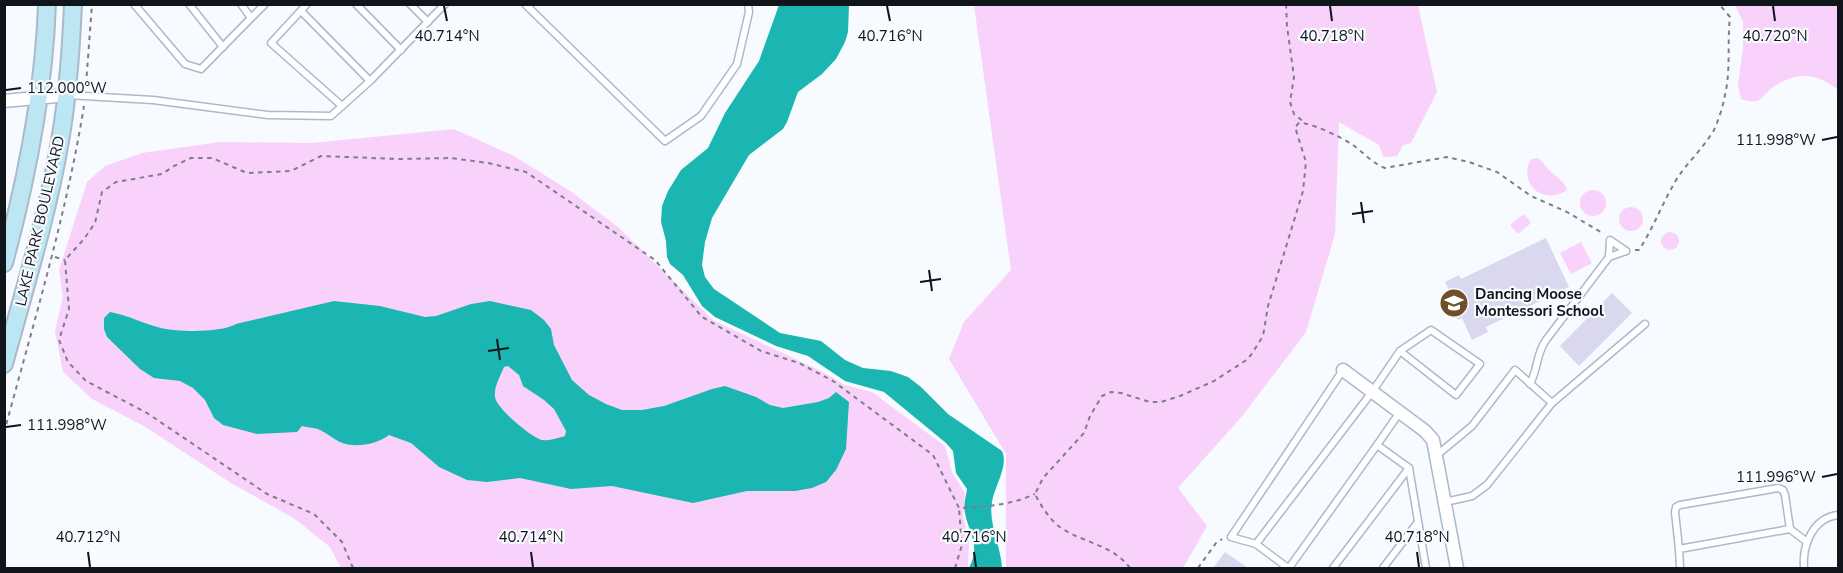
<svg xmlns="http://www.w3.org/2000/svg" width="1843" height="573" font-family="'Nunito Sans',sans-serif">
<style>
.green{fill:#f8d2fa}
.water{fill:#1bb6b1;fill-rule:evenodd}
.building{fill:#dad8ee}
.lines{fill:none;stroke-linecap:round;stroke-linejoin:round}
.lane-casing{stroke:#acb9cc;stroke-width:9}
.street-casing{stroke:#acb9cc;stroke-width:15}
.secondary-casing{stroke:#acb9cc;stroke-width:20}
.path{stroke:#7c7f85;stroke-width:2;stroke-dasharray:4.5 4.5;stroke-linecap:butt}
.lane{stroke:#fff;stroke-width:6}
.street{stroke:#fff;stroke-width:12}
.secondary{stroke:#bbe6f2;stroke-width:16}
.ticks{fill:none;stroke:#10141b;stroke-width:2}
.labels{text-anchor:middle;dominant-baseline:central;stroke-width:4.5;stroke-linejoin:round;paint-order:stroke}
.street-label{font-size:15px;fill:#10141b;stroke:#f7fafe}
.poi-label{font-size:15px;font-weight:bold;fill:#10141b;stroke:#f7fafe;text-anchor:start}
.ticks-label{font-size:15px;text-anchor:middle;fill:#10141b;stroke:#f7fafe;stroke-width:4.5;stroke-linejoin:round;paint-order:stroke}
</style>
<rect width="100%" height="100%" fill="#f7fafe"/>
<!-- green -->
<g class="green">
<polygon points="974,5 1418,5 1437,92 1411,143 1403,145 1397,156 1387,157 1383,156 1379,145 1339,122 1335,234 1306,332 1243,415 1178,488 1207,526 1183,568 1006,568 1006,454 949,359 964,322 1011,270"/>
<path d="M1735,5H1838V90C1817,73 1797,71 1773,87C1768,90 1764,97 1759,100C1753,103 1747,101 1741,99L1738,85L1743,48V22Z"/>
<polygon points="454,129 514,156 570,191 618,227 713,320 821,371 845,385 872,392 945,446 952,472 965,493 963,516 969,540 968,565 966,568 341,568 330,547 295,519 231,483 144,426 92,399 63,372 55,331 63,297 59,270 87,182 105,166 142,153 220,142 312,143"/>
<path d="M1538,158C1543,162 1545,166 1549,170C1556,178 1564,179 1567,190C1544,206 1517,184 1531,159Z"/>
<circle cx="1593" cy="203" r="13"/>
<circle cx="1631" cy="219" r="12"/>
<polygon points="1524,214 1531,223 1518,234 1510,225"/>
<circle cx="1670" cy="241" r="9"/>
<polygon points="1581,242 1592,263 1571,274 1560,253"/>
</g>
<!-- water -->
<g class="water">
<path d="M779,5H849L848,32L845,42L836,59L822,74L798,92L787,122L783,129L749,155L712,218L705,242L702,265L705,277L714,289L780,333L821,341L845,360L863,368L891,371L908,377L921,387L948,414L1002,451C1009,466 994,487 992,502C988,523 1001,546 1002,568H969C981,545 969,534 965,513C963,505 966,497 967,489L956,473L953,451L946,443L884,392L845,381L808,356L776,346L715,317L702,306L683,275L670,264L667,257L666,241L661,222L662,206L668,191L681,170L708,148L725,113L759,61Z"/>
<path d="M334,301L380,306L425,317L436,316L471,304L490,301L531,310L544,320L551,329L554,345L572,380L589,395L606,404L622,410H642L664,406L712,389L725,386L756,397L770,405L783,408L818,402L829,398L836,392L849,402L846,449L836,470L826,482L812,488L795,491H747L693,503L612,486L571,489L520,478L487,482L467,480L439,467L411,443L389,435C377,444 355,449 340,442C333,439 327,433 320,430C314,427 308,428 302,426L297,432L257,434L223,425L214,418L205,400L193,388L180,381L154,378L140,369L107,337L104,329V318L110,312C128,315 144,324 161,328C179,332 220,333 236,324ZM508,366L519,375L523,386L544,400L554,409L566,431L565,436C557,438 551,441 542,440C532,438 496,408 495,397C494,386 500,377 504,367Z"/>
</g>
<!-- building -->
<g class="building">
<polygon points="1546,238 1569,287 1486,327 1488,332 1472,340 1462,318 1458,320 1453,309 1458,307 1445,282 1459,275 1461,279"/>
<polygon points="1612,293 1632,313 1579,366 1560,346"/>
<polygon points="1225,552 1248,568 1213,568"/>
</g>
<g class="lines">
<!-- lane casing -->
<g class="lane-casing">
<g id="lane">
<polyline points="134,4 185,64 201,69 251,18 241,4"/>
<polyline points="189,4 223,47"/>
<polyline points="307,4 271,43 342,106"/>
<polyline points="356,4 401,50"/>
<polyline points="410,4 428,22"/>
<polyline points="525,4 665,141 701,116 737,64 749,12 748,4"/>
<polyline points="301,11 370,81"/>
<polyline points="251,18 265,4"/>
<polyline points="67,95 153,100 268,115 331,116 370,81 445,4"/>
<polyline points="1609,257 1610,240 1626,251"/>
<path d="M1530,384C1538,369 1536,354 1546,340L1609,257L1626,251"/>
<polyline points="1552,403 1645,324"/>
<polyline points="1400,412 1377,445 1409,468 1426,568"/>
<polyline points="1437,455 1472,426 1515,370 1552,403 1487,485 1472,496 1445,502"/>
<polyline points="1256,544 1372,392 1400,351 1431,330 1480,364 1456,395 1400,351"/>
<polyline points="1679,549 1675,512 1676,507 1680,505 1778,488 1783,490 1785,495 1790,529"/>
<polyline points="1288,568 1256,544 1231,537 1343,370"/>
<polyline points="1289,568 1377,445"/>
<polyline points="1333,568 1409,468"/>
<polyline points="1383,568 1418,522"/>
<polyline points="1680,568 1679,549 1790,529 1807,542"/>
<path d="M1804,568C1802,545 1813,518 1838,515"/>
</g>
</g>
<!-- street casing -->
<g class="street-casing">
<g id="street">
<polyline points="4,101 67,95"/>
<polyline points="1343,370 1425,431 1433,440 1457,568"/>
</g>
</g>
<!-- secondary casing -->
<g class="secondary-casing">
<g id="secondary">
<path d="M4,263C27,178 44,93 47,4"/>
<path d="M4,364C24,290 47,217 60,141C68,96 71,50 73,4"/>
</g>
</g>
<!-- path -->
<g class="path">
<polyline points="1286,4 1287,26 1294,77 1290,102 1294,114 1304,122"/>
<polyline points="86,85 92,4"/>
<path d="M1635,250H1639C1654,227 1663,201 1678,177C1689,161 1704,147 1714,130C1719,119 1723,106 1725,95C1731,69 1727,43 1730,17L1719,4"/>
<polyline points="55,257 65,260"/>
<path d="M4,433C33,324 66,217 84,106"/>
<path d="M353,568L342,542L314,514L267,494L147,413L86,381L68,362L59,340L69,309L65,260L84,239L95,223L102,192L116,182L162,174L174,166L191,158H212L247,173L291,171L321,156L398,159L451,158L488,163L526,172L655,260L702,317L761,351L799,363L833,381L933,455L959,508C985,507 1011,505 1035,494"/>
<polyline points="955,568 962,545 959,509"/>
<path d="M1130,568C1113,545 1084,543 1061,528C1050,520 1041,506 1035,494L1043,478L1084,433L1090,416L1102,396L1111,392L1121,393L1150,402H1161L1180,396L1214,381L1245,361L1251,355L1263,336L1268,306L1303,191L1306,162L1295,127L1299,123C1310,122 1343,138 1353,145C1364,153 1372,163 1385,168L1447,157L1469,162L1497,172L1531,196L1567,212L1604,234"/>
<polyline points="1198,568 1216,543 1222,539"/>
</g>
<!-- lane -->
<use href="#lane" class="lane"/>
<!-- street -->
<use href="#street" class="street"/>
<!-- secondary -->
<use href="#secondary" class="secondary"/>
</g>
<!-- ticks -->
<path class="ticks" d="M444,6L447,21M887,6L890,21M1330,6L1332,21M1773,6L1775,21M6,90L21,88M1822,140L1837,137M1361,202L1364,223M1352,214L1373,211M929,270L932,291M920,282L941,279M497,339L500,360M488,351L509,348M6,427L21,425M1822,477L1837,474M88,552L90,567M531,552L533,567M974,552L976,567M1417,552L1419,567"/>
<!-- icons -->
<defs>
<g id="school-disc" transform="scale(1.5)"><circle r="9.5" fill="#724d29" stroke="#f7fafe"/><path d="M0-5L7-2L0 1L-7-2ZM-4 1L0 2.5L4 1V4Q0 6-4 4Z" fill="#fff"/></g>
</defs>
<g fill-rule="evenodd">
<use href="#school-disc" x="1454" y="303"/>
</g>
<g class="labels">
<!-- street labels -->
<g class="street-label">
<text transform="translate(40 221) rotate(-77)">LAKE PARK BOULEVARD</text>
</g>
<!-- poi labels -->
<g class="poi-label">
<text x="1475" y="294">Dancing Moose<tspan x="1475" dy="17">Montessori School</tspan></text>
</g>
</g>
<g class="ticks-label">
<text x="447" y="41">40.714°N</text>
<text x="890" y="41">40.716°N</text>
<text x="1332" y="41">40.718°N</text>
<text x="1775" y="41">40.720°N</text>
<text x="67" y="93">112.000°W</text>
<text x="1776" y="145">111.998°W</text>
<text x="67" y="430">111.998°W</text>
<text x="1776" y="482">111.996°W</text>
<text x="88" y="542">40.712°N</text>
<text x="531" y="542">40.714°N</text>
<text x="974" y="542">40.716°N</text>
<text x="1417" y="542">40.718°N</text>
</g>
<!-- border -->
<rect width="1843" height="573" fill="none" stroke="#10141b" stroke-width="12"/>
</svg>
